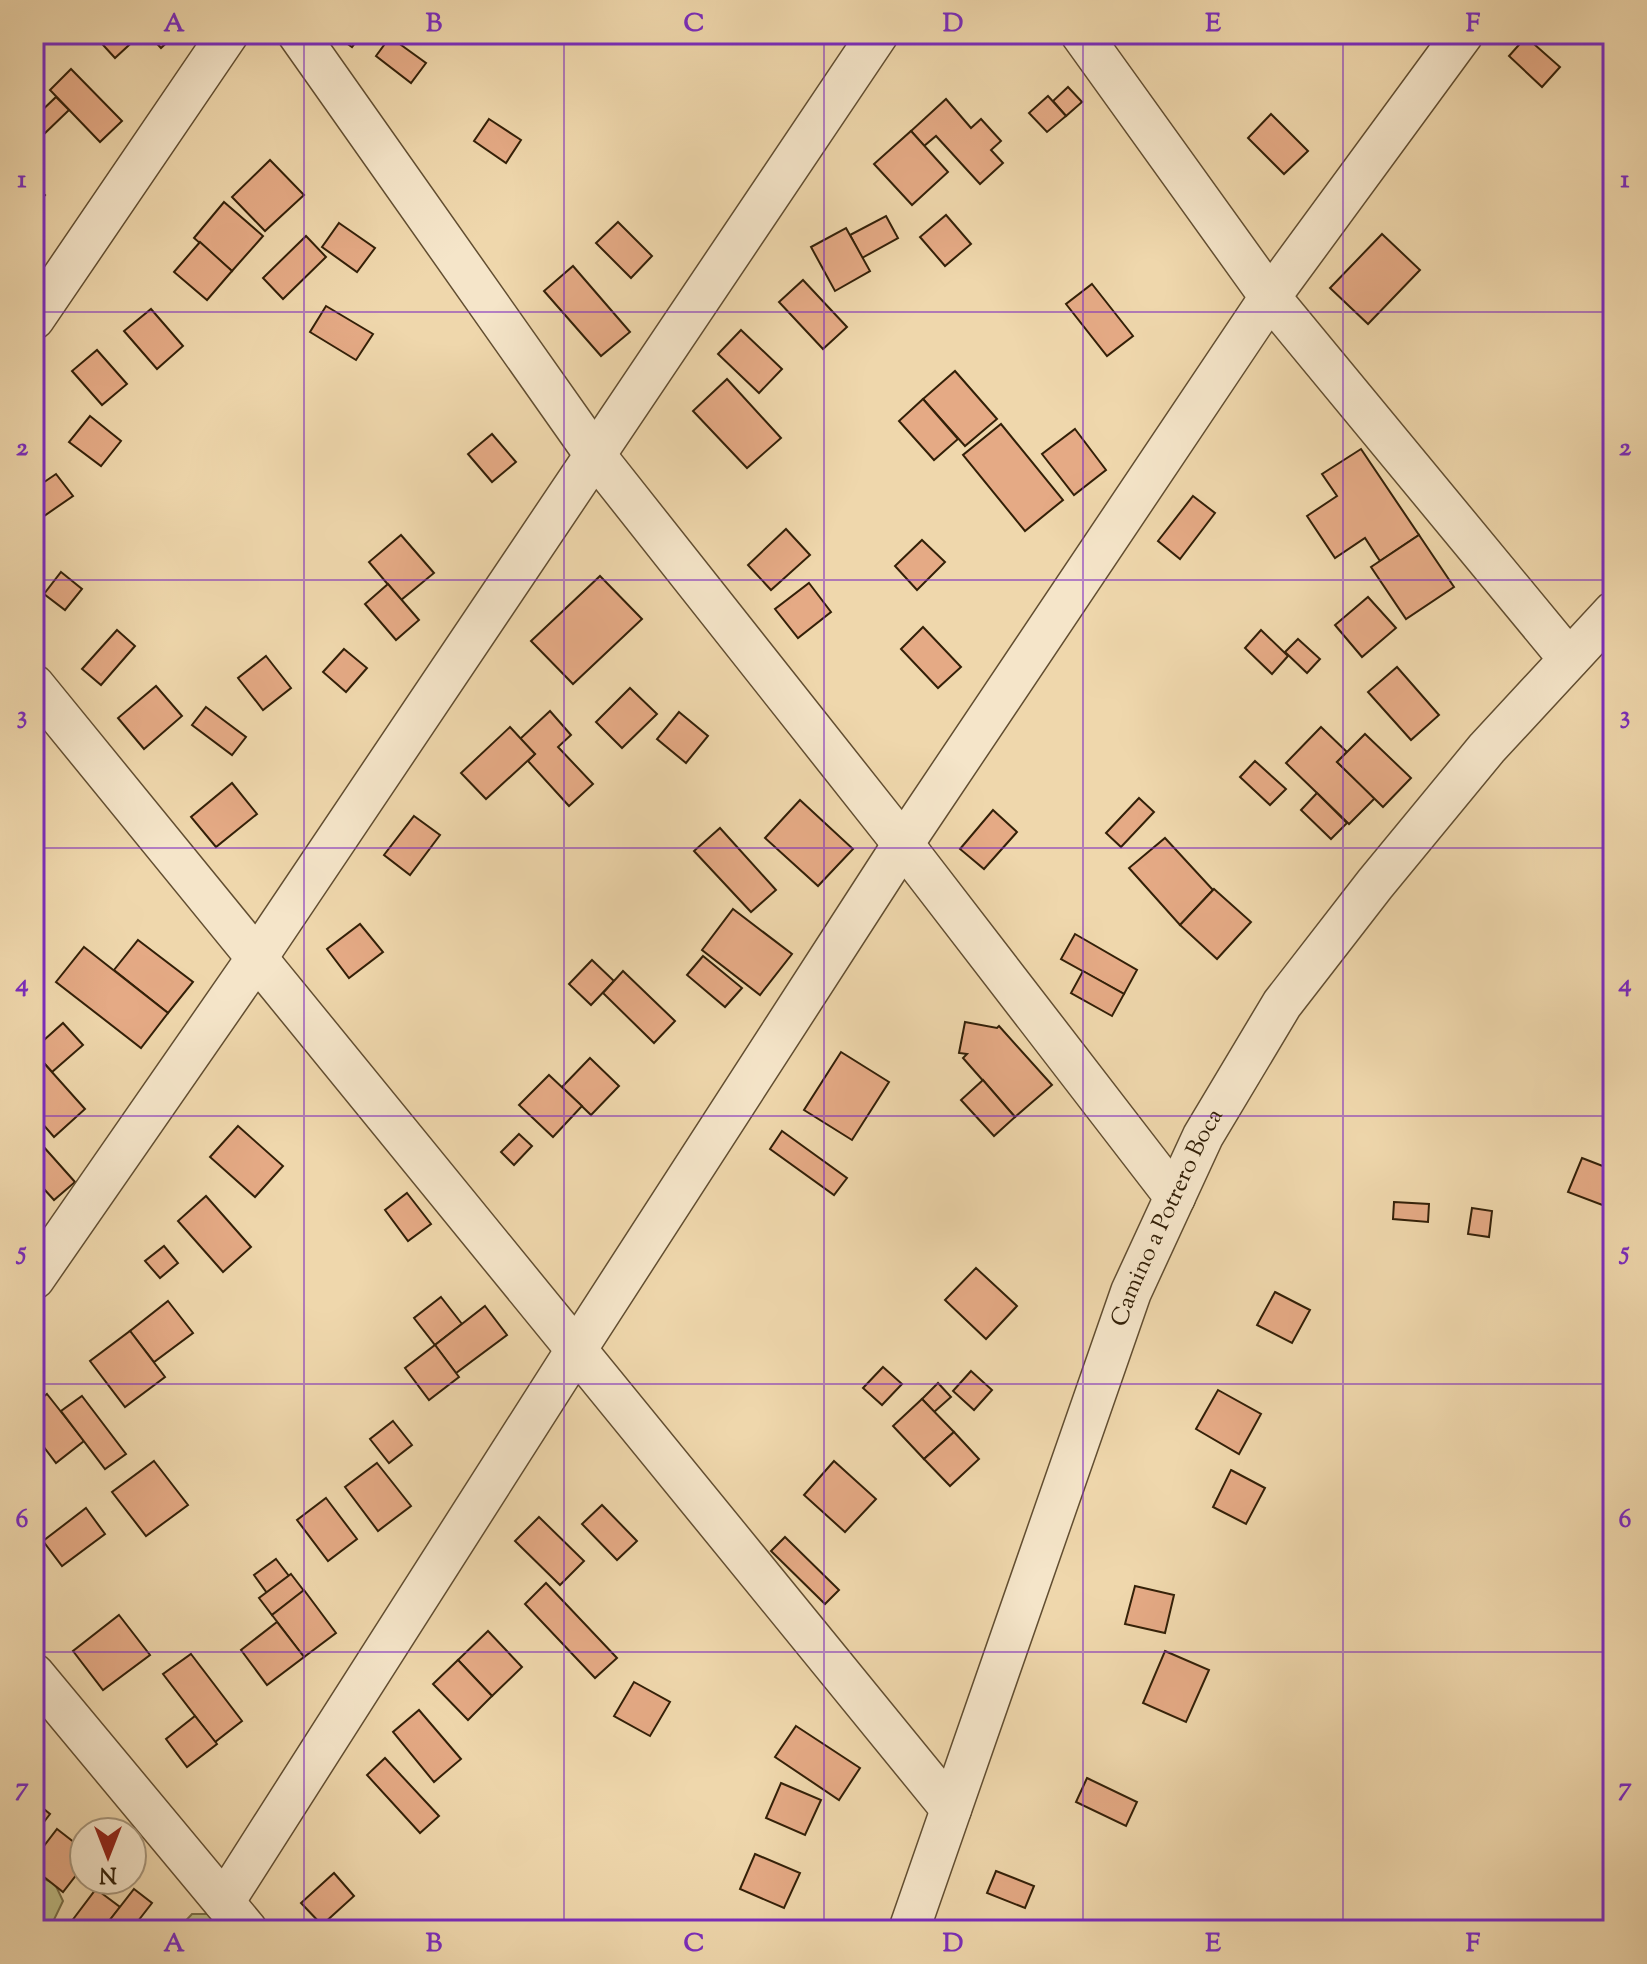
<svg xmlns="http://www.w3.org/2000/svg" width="1647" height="1964" font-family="'Sorts Mill Goudy',serif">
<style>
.green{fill:#bebd86;stroke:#786e47;stroke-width:2}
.building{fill:#e5aa85;stroke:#332008;stroke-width:2}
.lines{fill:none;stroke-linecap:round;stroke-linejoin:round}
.street-casing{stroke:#624e31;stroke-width:43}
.street{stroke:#f5e5c9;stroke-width:40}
.grid{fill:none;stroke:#7b2cbf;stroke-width:2;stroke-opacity:0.55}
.labels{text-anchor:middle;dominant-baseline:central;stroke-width:6;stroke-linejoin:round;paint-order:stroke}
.street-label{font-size:24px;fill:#332008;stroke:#f5e5c9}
.neatline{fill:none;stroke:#7b2cbf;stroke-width:3}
.grid-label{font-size:26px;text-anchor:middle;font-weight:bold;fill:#7b2cbf}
</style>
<rect width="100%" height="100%" fill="#efd7ac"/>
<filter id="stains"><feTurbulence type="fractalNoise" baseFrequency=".0025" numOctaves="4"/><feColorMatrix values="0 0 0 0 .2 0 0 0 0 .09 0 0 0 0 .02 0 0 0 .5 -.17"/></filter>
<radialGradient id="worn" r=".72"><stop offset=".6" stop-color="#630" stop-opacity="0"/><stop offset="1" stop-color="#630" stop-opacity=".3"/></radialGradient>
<!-- green -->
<g class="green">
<polygon points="34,1874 55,1884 63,1901 49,1930 34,1930"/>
<polygon points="192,1914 211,1914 241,1930 177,1930"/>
</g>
<!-- building -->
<g class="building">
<polygon points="93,34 141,34 115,58"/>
<polygon points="148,34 176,34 161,48"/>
<polygon points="334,34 362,34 352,47"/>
<polygon points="390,37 426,63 411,83 376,56"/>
<polygon points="1526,37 1560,67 1542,87 1509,56"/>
<polygon points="71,69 122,121 100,142 50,90"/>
<polygon points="1068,87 1082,102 1066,116 1053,101"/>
<polygon points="1048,96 1066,116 1047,132 1029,113"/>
<polygon points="56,97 69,110 42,136 34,128 34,118"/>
<polygon points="946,99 971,128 981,119 1001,141 991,150 1003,163 980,184 936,136 924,146 911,131"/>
<polygon points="1271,114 1308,151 1284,174 1248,138"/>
<polygon points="489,119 521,140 506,163 474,141"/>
<polygon points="911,131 948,172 912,205 874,164"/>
<polygon points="270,160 304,195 265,231 232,197"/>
<polygon points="34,185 45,195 34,208"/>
<polygon points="224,202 263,236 232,271 194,238"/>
<polygon points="946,215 971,244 945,266 920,237"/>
<polygon points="886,216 898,238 862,258 850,235"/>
<polygon points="618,222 652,256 631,278 596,243"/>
<polygon points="339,223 375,248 357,272 322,247"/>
<polygon points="846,228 870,271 835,291 811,247"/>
<polygon points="1382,234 1420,270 1368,324 1330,288"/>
<polygon points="306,236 326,257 283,299 263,278"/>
<polygon points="200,242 232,271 207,300 174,272"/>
<polygon points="573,266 630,332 601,356 544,291"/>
<polygon points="803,280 847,327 823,349 779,302"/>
<polygon points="1092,284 1133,336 1107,356 1066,304"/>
<polygon points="326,306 373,334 356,360 310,332"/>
<polygon points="151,309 183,346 157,369 124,331"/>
<polygon points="741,330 782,369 759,393 718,354"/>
<polygon points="97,350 127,384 102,405 72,371"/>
<polygon points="955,371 997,419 965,446 923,399"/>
<polygon points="727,379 781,438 747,468 693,411"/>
<polygon points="923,399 958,439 934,460 899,421"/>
<polygon points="90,416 121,441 101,466 69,442"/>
<polygon points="1001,424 1063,500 1025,531 963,455"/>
<polygon points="1075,429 1106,470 1074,495 1042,454"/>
<polygon points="492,434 516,462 492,482 468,454"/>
<polygon points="1361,449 1419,535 1380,561 1365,538 1335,558 1307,516 1337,496 1322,474"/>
<polygon points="56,474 73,496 34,523 34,489"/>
<polygon points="1193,496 1215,513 1180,559 1158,541"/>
<polygon points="786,529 810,555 771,590 748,565"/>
<polygon points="401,535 434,573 401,600 369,562"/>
<polygon points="1419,535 1454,587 1406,619 1371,567"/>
<polygon points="922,540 945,562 917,590 895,566"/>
<polygon points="61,572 82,589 65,610 44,594"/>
<polygon points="600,576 642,619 573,684 531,641"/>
<polygon points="809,583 831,612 798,638 775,609"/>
<polygon points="388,584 419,620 396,640 365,604"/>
<polygon points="1368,597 1396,628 1362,657 1335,625"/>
<polygon points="923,627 961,667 938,688 901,649"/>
<polygon points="117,630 135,646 101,685 82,669"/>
<polygon points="1261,630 1288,656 1272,674 1245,648"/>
<polygon points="1298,639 1320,659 1307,673 1285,652"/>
<polygon points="344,649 367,668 346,692 323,672"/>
<polygon points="266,656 291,688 263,710 238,678"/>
<polygon points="1397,667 1439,715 1411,740 1368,692"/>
<polygon points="156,686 182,716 144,749 118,718"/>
<polygon points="630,688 657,714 622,748 596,722"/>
<polygon points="206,707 246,737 232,755 192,725"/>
<polygon points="550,711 571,735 558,747 593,784 569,806 528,761 535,754 520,739"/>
<polygon points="679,712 708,736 686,763 657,739"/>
<polygon points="510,727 535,754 486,799 461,773"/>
<polygon points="1321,727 1347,752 1337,762 1375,798 1349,824 1286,763"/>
<polygon points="1365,734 1411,778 1383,807 1337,762"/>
<polygon points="1255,761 1286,789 1270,805 1240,777"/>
<polygon points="232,783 257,814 216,847 191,817"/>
<polygon points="1317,793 1347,823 1331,839 1301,810"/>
<polygon points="1139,798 1154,812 1121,847 1106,833"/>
<polygon points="800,800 853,849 818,886 765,838"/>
<polygon points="993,810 1017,832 984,869 960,849"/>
<polygon points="414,816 440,835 410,875 384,855"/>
<polygon points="720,828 776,890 751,912 694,851"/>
<polygon points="1165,838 1213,890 1180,925 1129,868"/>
<polygon points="1214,889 1251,922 1217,959 1180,925"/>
<polygon points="733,909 792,954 760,995 702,950"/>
<polygon points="360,924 383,952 349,978 327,949"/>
<polygon points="1075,934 1137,970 1124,994 1061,959"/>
<polygon points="138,940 193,982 168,1013 114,970"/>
<polygon points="84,947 168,1013 141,1048 56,982"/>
<polygon points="703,956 742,988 725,1007 687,975"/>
<polygon points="592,960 614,981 591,1005 569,984"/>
<polygon points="623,971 675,1021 654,1043 603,993"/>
<polygon points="1083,971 1124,994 1112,1016 1071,993"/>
<polygon points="965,1022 997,1028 999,1026 1052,1085 1015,1117 963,1058 967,1054 959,1053"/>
<polygon points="63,1023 83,1045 52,1072 34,1052 34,1049"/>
<polygon points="34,1052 85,1109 54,1137 34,1114"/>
<polygon points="841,1052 889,1082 852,1140 804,1110"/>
<polygon points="590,1058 619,1086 591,1115 562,1087"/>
<polygon points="549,1075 582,1106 553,1137 519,1105"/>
<polygon points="983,1080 1015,1117 994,1136 961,1100"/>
<polygon points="238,1126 283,1166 255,1197 210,1157"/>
<polygon points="782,1131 847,1178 834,1195 770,1149"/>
<polygon points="519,1134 532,1146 514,1165 501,1152"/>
<polygon points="34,1136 75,1182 54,1200 34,1178"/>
<polygon points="1582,1158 1613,1170 1613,1209 1568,1192"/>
<polygon points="407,1193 431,1224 408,1241 385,1210"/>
<polygon points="206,1196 251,1247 223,1272 178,1221"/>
<polygon points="1394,1202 1429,1204 1428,1222 1393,1219"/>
<polygon points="1472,1208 1492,1211 1489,1237 1468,1234"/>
<polygon points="164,1246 178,1263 160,1278 145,1261"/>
<polygon points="976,1268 1017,1306 986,1339 945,1300"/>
<polygon points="1275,1292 1310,1310 1292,1343 1257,1325"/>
<polygon points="441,1297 462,1324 435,1345 414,1318"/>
<polygon points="168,1301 193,1333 154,1362 130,1331"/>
<polygon points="485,1306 507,1335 456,1373 435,1345"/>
<polygon points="130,1331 165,1377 125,1407 90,1361"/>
<polygon points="435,1345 459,1377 429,1400 405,1368"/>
<polygon points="883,1367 902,1384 882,1405 863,1388"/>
<polygon points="971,1371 992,1390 974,1410 953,1391"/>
<polygon points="938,1383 951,1397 934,1412 922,1399"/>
<polygon points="1218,1390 1261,1414 1239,1454 1196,1429"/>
<polygon points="47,1394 84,1441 56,1463 34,1434 34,1404"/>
<polygon points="82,1396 126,1454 105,1469 61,1411"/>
<polygon points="922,1399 954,1432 924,1459 893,1426"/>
<polygon points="393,1421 412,1445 389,1463 370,1439"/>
<polygon points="954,1432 979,1459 950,1486 924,1459"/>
<polygon points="154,1461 188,1505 146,1536 112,1492"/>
<polygon points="834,1461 876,1499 845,1532 804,1495"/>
<polygon points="377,1463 411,1506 378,1531 345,1487"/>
<polygon points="1231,1470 1265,1488 1246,1524 1213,1507"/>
<polygon points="326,1498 357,1539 328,1561 297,1520"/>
<polygon points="602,1505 637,1541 617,1560 582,1524"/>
<polygon points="86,1508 105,1534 62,1566 43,1541"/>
<polygon points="539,1517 584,1561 560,1585 515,1541"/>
<polygon points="785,1537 839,1590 825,1604 771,1551"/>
<polygon points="276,1559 289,1576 267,1593 254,1575"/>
<polygon points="291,1574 304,1591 272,1615 259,1598"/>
<polygon points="546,1583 617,1658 595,1678 525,1604"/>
<polygon points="1135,1586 1174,1595 1165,1633 1125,1624"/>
<polygon points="304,1590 336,1633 304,1657 272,1615"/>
<polygon points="119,1615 150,1655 103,1690 73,1651"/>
<polygon points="277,1622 304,1657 267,1685 241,1650"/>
<polygon points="488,1631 522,1667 492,1696 458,1660"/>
<polygon points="1165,1651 1209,1670 1186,1722 1143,1703"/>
<polygon points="191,1654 242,1721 215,1742 163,1674"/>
<polygon points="458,1660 492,1696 468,1720 433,1684"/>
<polygon points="634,1682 670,1702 650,1736 614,1716"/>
<polygon points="419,1710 461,1759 434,1782 393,1732"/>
<polygon points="195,1716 217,1744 187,1767 166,1739"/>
<polygon points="796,1726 860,1768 839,1800 775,1757"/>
<polygon points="385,1758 439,1816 420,1833 367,1775"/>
<polygon points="1087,1778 1137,1802 1126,1826 1076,1802"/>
<polygon points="781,1783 821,1800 805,1835 766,1818"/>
<polygon points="34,1801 50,1814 34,1835"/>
<polygon points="57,1829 84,1850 84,1865 63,1892 34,1869 34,1859"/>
<polygon points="755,1854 800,1873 784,1908 740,1889"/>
<polygon points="996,1871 1034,1886 1025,1908 987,1893"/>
<polygon points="334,1873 354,1896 322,1925 301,1903"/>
<polygon points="96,1889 120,1907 102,1930 81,1930 71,1922"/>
<polygon points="134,1889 152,1903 131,1930 121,1930 109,1921"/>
</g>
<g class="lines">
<!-- street casing -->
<g class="street-casing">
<g id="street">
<polyline points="298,34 595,455 903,844 1175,1197"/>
<polyline points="1081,34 1270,297 1569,659"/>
<polyline points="34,319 228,34"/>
<polyline points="34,685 951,1809"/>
<polyline points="34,1279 256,959 878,34"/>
<polyline points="34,1674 247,1930"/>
<polyline points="224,1902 576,1350 903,844 1270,297 1463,34"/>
<path id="s1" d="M909,1930L1131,1292L1203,1136L1282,1004L1375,884L1487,748L1613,612"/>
</g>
</g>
<!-- street -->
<use href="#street" class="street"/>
</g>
<!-- grid -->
<path class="grid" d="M304,34V1930M564,34V1930M824,34V1930M1083,34V1930M1343,34V1930M34,312H1613M34,580H1613M34,848H1613M34,1116H1613M34,1384H1613M34,1652H1613"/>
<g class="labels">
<!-- street labels -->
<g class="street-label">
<text stroke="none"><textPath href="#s1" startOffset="758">Camino a Potrero Boca</textPath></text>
</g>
</g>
<!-- margin -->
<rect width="1647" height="1964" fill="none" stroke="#efd7ac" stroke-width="88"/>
<!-- north arrow -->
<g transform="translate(108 1856) rotate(180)"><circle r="38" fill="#f5e5c9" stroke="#a7967c" stroke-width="2"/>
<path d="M0-6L14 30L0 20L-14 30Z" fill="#8f2418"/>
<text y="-12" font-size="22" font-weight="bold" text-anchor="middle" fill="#332008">N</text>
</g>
<rect x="44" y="44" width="1559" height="1876" class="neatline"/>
<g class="grid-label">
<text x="174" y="31">A</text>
<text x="434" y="31">B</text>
<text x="694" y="31">C</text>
<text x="953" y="31">D</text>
<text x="1213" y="31">E</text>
<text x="1473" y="31">F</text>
<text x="22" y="187">1</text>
<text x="1625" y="187">1</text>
<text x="22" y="455">2</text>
<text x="1625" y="455">2</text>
<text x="22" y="723">3</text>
<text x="1625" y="723">3</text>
<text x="22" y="991">4</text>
<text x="1625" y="991">4</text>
<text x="22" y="1259">5</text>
<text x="1625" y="1259">5</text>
<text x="22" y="1527">6</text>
<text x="1625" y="1527">6</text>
<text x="22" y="1795">7</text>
<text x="1625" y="1795">7</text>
<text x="174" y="1951">A</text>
<text x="434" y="1951">B</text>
<text x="694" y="1951">C</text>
<text x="953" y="1951">D</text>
<text x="1213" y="1951">E</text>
<text x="1473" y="1951">F</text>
</g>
<rect width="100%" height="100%" filter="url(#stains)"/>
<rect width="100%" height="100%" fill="url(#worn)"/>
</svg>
